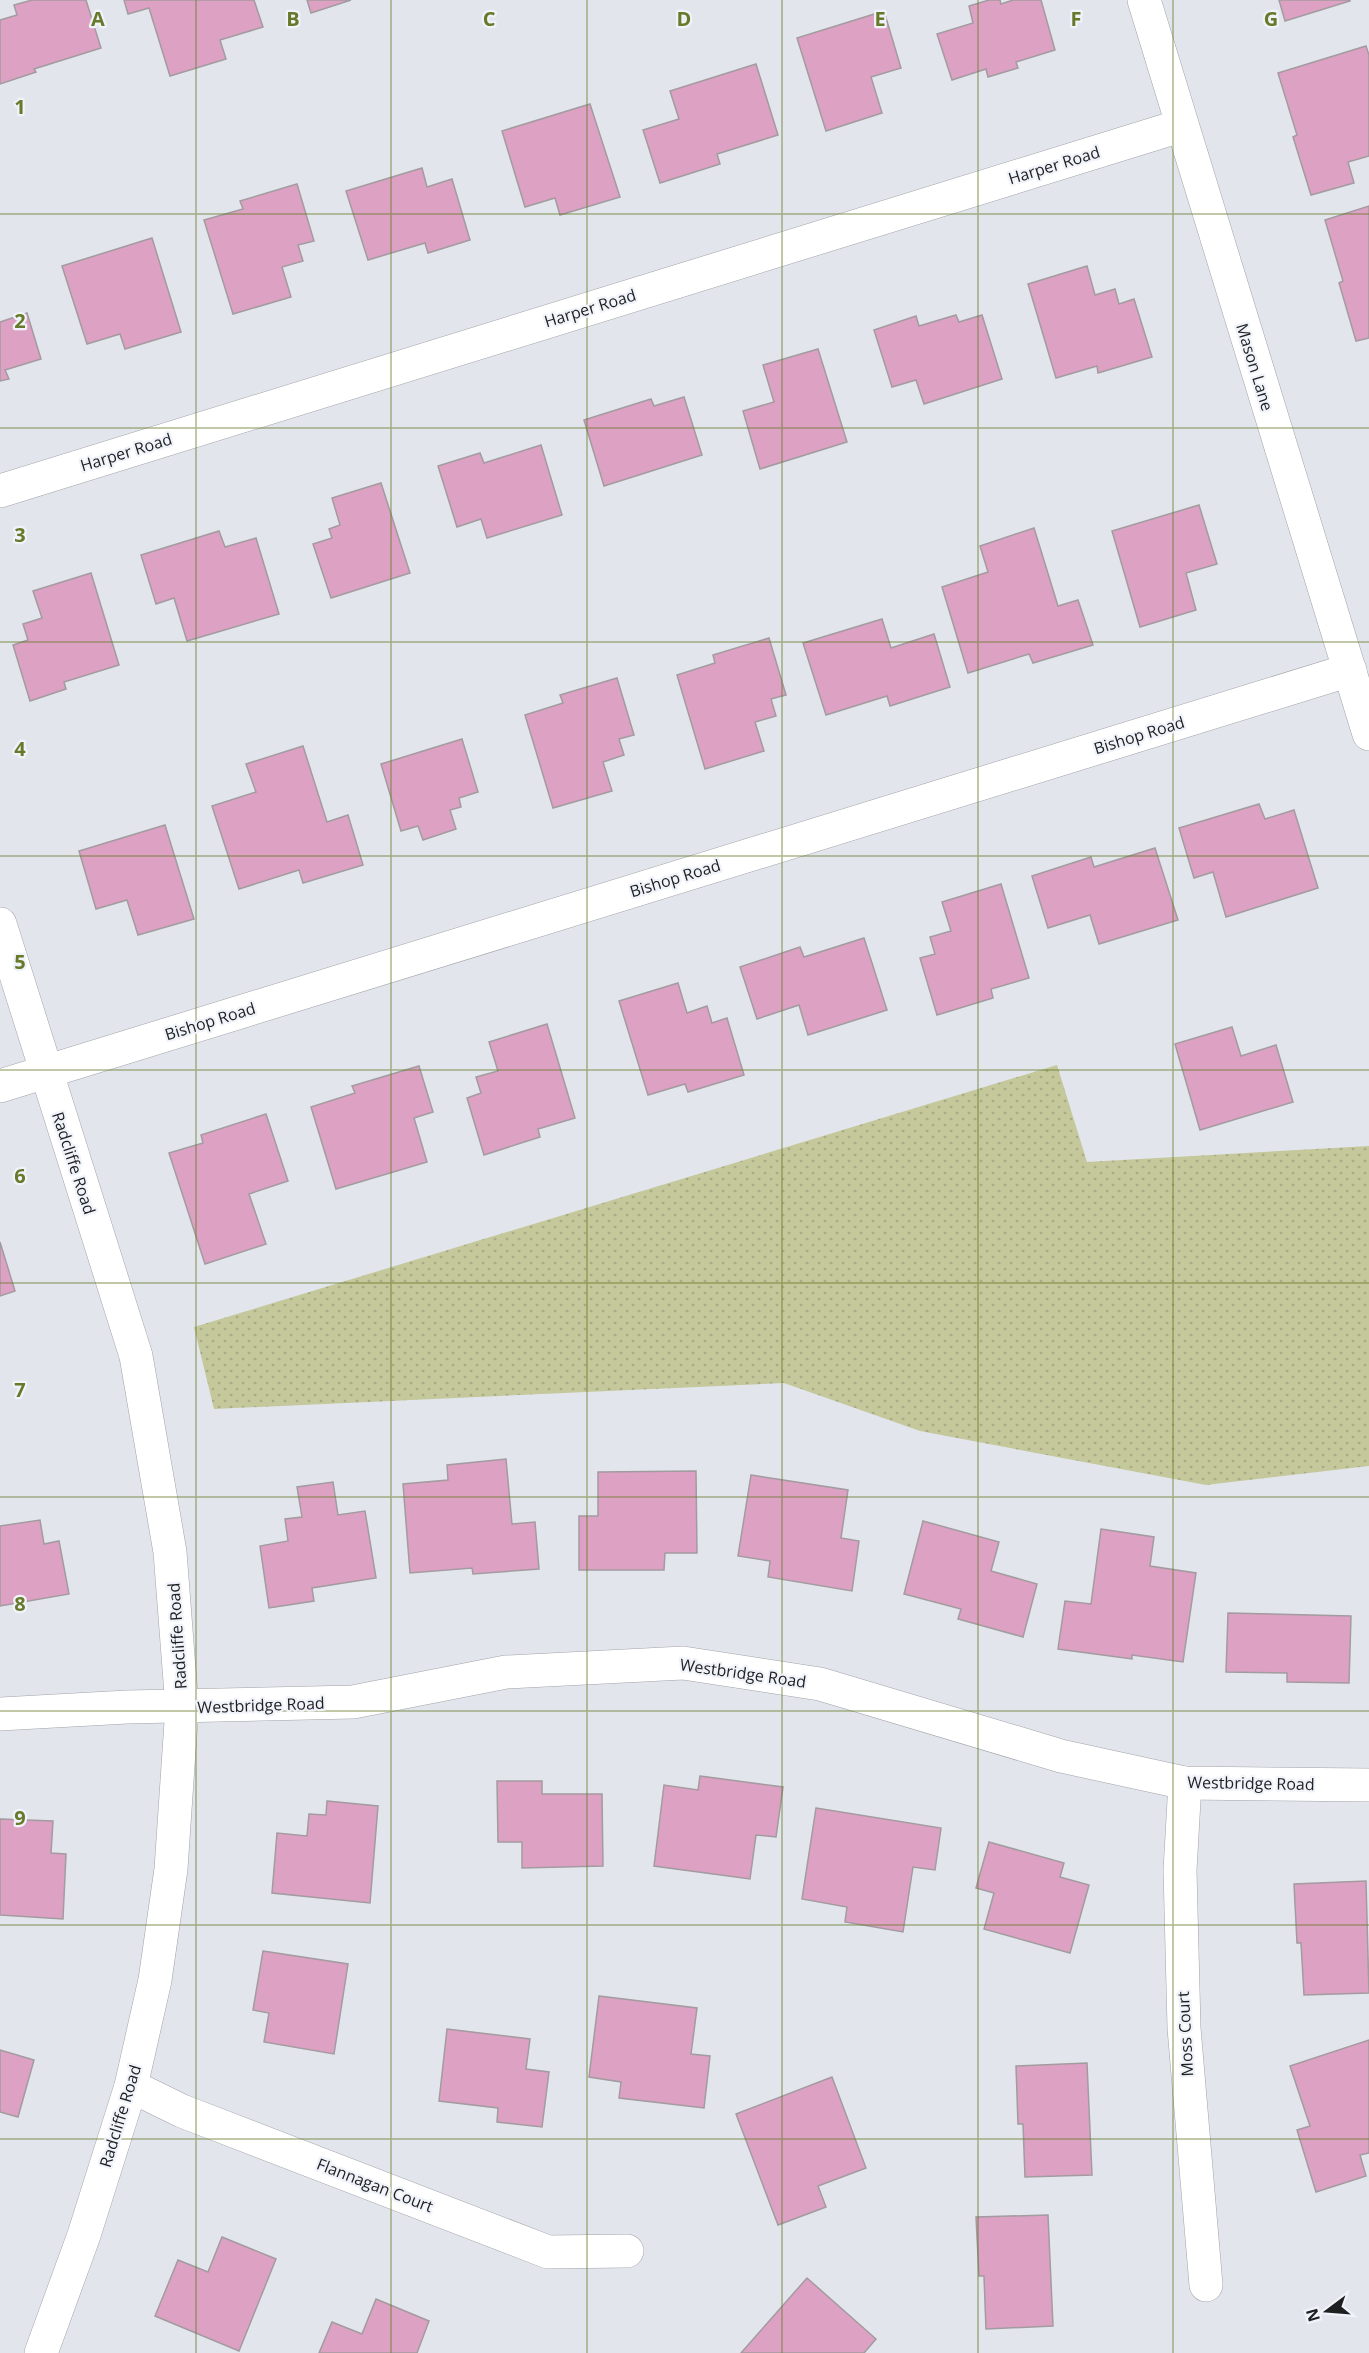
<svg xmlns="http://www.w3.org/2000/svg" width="1369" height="2353" font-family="'Open Sans',sans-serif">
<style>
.grass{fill:url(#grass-dots)}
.building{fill:#dda1c3;stroke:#a29b9f;stroke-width:1.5}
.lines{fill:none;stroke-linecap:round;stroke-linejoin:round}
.minor-casing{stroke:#a0a3a9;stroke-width:34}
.minor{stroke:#fff;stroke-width:33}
.grid{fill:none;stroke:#667a29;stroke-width:1.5;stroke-opacity:0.55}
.labels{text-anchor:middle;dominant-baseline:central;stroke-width:4.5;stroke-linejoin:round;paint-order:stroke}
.street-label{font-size:16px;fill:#1d1f21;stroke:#f0f3fa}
.grid-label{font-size:20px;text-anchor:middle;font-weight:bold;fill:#667a29;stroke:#f0f3fa;stroke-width:4.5;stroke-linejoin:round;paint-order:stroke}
</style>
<defs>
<pattern id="grass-dots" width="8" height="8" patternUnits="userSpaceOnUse" patternTransform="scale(1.5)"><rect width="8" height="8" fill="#c4c89b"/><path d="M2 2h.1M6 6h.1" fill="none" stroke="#a8ab85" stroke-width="1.8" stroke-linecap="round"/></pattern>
</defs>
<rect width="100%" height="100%" fill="#e2e6ec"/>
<!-- grass -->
<polygon class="grass" points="1057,1065 1087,1162 1369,1146 1369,1466 1206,1485 920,1431 784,1383 214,1409 194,1327"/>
<!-- building -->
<g class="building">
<polygon points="32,0 86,0 101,48 34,69 36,72 0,84 0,20 17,15 14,5"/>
<polygon points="124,0 254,0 263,27 220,40 226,59 170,76 149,8 128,14"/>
<polygon points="307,0 351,0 311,13"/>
<polygon points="989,0 1000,0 1001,4 1013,0 1041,0 1055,50 1016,62 1018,68 988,77 986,69 952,80 937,34 973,23 969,6"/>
<polygon points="1279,0 1350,0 1350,1 1285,21"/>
<polygon points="884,11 901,68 871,77 882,113 826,131 797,38"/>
<polygon points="1366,46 1369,55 1369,156 1348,162 1354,183 1311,195 1293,137 1297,135 1278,73"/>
<polygon points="756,64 778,135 717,154 720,164 660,183 643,130 679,119 670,91"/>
<polygon points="590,104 620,197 560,215 555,198 525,207 502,131"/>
<polygon points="422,168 427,187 452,179 470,240 428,253 425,243 368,260 346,191"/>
<polygon points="297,184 314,241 298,245 303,261 282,267 291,297 233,314 204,220 243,209 240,201"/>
<polygon points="1369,206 1369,338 1356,341 1339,283 1343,281 1325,220"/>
<polygon points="152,238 181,332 125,349 120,334 87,344 62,266"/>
<polygon points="1087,266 1095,295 1115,289 1119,304 1134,299 1152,357 1098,373 1097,366 1056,378 1028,284"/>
<polygon points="27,313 41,359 5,370 9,379 0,381 0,322"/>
<polygon points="956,315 959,322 982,315 1002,379 924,404 916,380 892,387 874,330 916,316 919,326"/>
<polygon points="818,349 847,442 760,469 743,411 774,402 763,365"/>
<polygon points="684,397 702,455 604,486 584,420 651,399 654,406"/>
<polygon points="541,445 562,515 487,538 481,519 457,527 438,466 480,453 484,463"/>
<polygon points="381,483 410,573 331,598 313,544 332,538 329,529 340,525 332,498"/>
<polygon points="1199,505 1217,564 1186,573 1196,610 1140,627 1112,531"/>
<polygon points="1034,528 1058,606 1078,600 1093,645 1033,663 1029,654 968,673 942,587 988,572 980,546"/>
<polygon points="219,531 225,547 256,538 279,614 187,641 174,598 156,604 141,555"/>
<polygon points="91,573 119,665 64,682 66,689 30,701 13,645 28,640 23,624 42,618 33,591"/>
<polygon points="882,619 891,648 934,634 950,687 890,706 887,696 826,715 803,643"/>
<polygon points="769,638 786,695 771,699 776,716 755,722 764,751 705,769 677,675 715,663 713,655"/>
<polygon points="617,678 634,735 619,739 624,755 603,762 612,791 553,808 525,715 563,703 560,695"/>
<polygon points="462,739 478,792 459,798 461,807 450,810 456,829 423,840 418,826 401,831 381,764"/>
<polygon points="303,746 327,822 348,815 363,865 303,883 299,870 239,889 212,806 256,792 246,764"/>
<polygon points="1259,804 1265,819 1294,810 1318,888 1226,917 1213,872 1194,878 1179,828"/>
<polygon points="165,825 194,919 138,935 127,900 96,909 79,851"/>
<polygon points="1155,848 1178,920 1099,944 1090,915 1048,928 1032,876 1091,857 1094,867"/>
<polygon points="1001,884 1029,978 991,989 993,998 937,1015 920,958 935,954 930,937 951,931 942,902"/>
<polygon points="864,938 887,1010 808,1035 799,1005 757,1019 740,967 800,947 804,957"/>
<polygon points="678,983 687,1013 707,1006 712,1023 727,1018 744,1075 688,1092 685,1084 648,1095 619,1001"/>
<polygon points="547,1024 575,1118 538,1129 540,1137 484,1155 467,1098 481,1093 476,1077 498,1071 489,1042"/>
<polygon points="1232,1027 1241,1056 1276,1045 1293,1102 1200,1130 1175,1044"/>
<polygon points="419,1066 433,1112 414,1118 427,1162 336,1189 311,1107 355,1093 352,1086"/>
<polygon points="266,1114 288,1181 249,1194 266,1244 205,1264 169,1153 203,1143 201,1135"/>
<polygon points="0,1242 15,1291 0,1296"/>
<polygon points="506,1459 512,1524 535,1522 539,1569 473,1574 472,1568 410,1573 403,1484 448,1480 447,1465"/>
<polygon points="696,1471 697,1553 665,1553 664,1570 579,1570 579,1516 598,1516 598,1472"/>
<polygon points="751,1475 848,1490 841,1538 859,1541 852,1591 768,1577 770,1561 738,1556"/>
<polygon points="333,1482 338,1515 365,1511 376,1578 312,1588 314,1601 269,1608 260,1546 288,1541 285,1519 302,1517 297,1487"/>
<polygon points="40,1520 44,1544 59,1541 69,1594 0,1606 0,1526"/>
<polygon points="923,1521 999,1542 991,1571 1037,1584 1023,1637 958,1619 961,1609 904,1594"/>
<polygon points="1101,1529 1154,1537 1150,1566 1196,1573 1183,1662 1132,1655 1132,1659 1058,1649 1065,1601 1091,1604"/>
<polygon points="1228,1613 1351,1616 1349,1683 1287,1682 1287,1673 1226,1672"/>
<polygon points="700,1776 783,1787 776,1837 756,1835 750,1879 654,1866 664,1785 698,1790"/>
<polygon points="497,1781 542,1781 542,1794 602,1794 603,1866 522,1868 522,1842 498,1842"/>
<polygon points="327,1801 378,1806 370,1903 272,1893 277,1833 307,1836 309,1814 326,1815"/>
<polygon points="816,1808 941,1828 935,1870 913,1867 903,1932 845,1922 847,1907 802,1899"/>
<polygon points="0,1819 53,1821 51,1853 66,1854 63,1919 0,1915"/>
<polygon points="989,1842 1064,1863 1060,1877 1089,1885 1070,1953 984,1929 994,1893 976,1888"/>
<polygon points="1366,1881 1369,1993 1304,1995 1301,1943 1297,1943 1294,1884"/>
<polygon points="263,1951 348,1964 334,2054 264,2042 269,2013 253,2010"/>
<polygon points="599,1996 697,2008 691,2054 710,2056 704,2108 619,2098 621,2082 589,2077"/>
<polygon points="447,2029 530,2039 526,2069 549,2072 542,2127 497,2122 498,2108 439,2101"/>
<polygon points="1369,2040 1369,2153 1360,2155 1366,2176 1316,2192 1297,2130 1310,2126 1290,2066"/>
<polygon points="0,2050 34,2060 18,2117 0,2112"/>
<polygon points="1087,2063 1092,2175 1025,2177 1023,2124 1018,2124 1016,2066"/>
<polygon points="832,2077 866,2168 818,2186 826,2207 778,2225 736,2114"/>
<polygon points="1048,2215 1053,2326 986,2329 984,2276 979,2276 976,2217"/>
<polygon points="222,2237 276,2259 239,2351 155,2316 178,2260 208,2272"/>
<polygon points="807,2278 876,2339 864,2353 741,2353"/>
<polygon points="376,2299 429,2321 417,2353 319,2353 332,2322 362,2334"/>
</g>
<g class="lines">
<!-- minor casing -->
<g class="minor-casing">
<g id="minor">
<polyline points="1144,0 1369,734"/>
<polyline points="0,491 1180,126"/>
<polyline points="0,924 136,1356 170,1552 182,1707 171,1869 155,1980 131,2086 84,2235 41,2353"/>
<polyline points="0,1086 1350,670"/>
<polyline points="0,1714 127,1707 353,1702 506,1672 683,1663 820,1684 1061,1756 1185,1783 1369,1785"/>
<polyline points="1185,1783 1180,1870 1184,2028 1206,2285"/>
<polyline points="131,2086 182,2111 548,2252 627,2251"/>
</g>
</g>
<!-- minor -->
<use href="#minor" class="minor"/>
</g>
<!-- grid -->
<path class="grid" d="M196,0V2353M391,0V2353M587,0V2353M782,0V2353M978,0V2353M1173,0V2353M0,214H1369M0,428H1369M0,642H1369M0,856H1369M0,1070H1369M0,1283H1369M0,1497H1369M0,1711H1369M0,1925H1369M0,2139H1369"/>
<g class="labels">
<!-- street labels -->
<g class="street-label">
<text transform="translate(1054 165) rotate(-17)">Harper Road</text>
<text transform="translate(590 308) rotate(-17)">Harper Road</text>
<text transform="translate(1255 367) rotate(73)">Mason Lane</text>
<text transform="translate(126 452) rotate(-17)">Harper Road</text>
<text transform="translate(1139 735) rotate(-17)">Bishop Road</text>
<text transform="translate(675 878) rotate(-17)">Bishop Road</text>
<text transform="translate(210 1021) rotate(-17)">Bishop Road</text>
<text transform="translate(74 1163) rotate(72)">Radcliffe Road</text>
<text transform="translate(177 1636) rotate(-94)">Radcliffe Road</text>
<text transform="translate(743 1673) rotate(8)">Westbridge Road</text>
<text transform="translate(261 1705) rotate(-2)">Westbridge Road</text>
<text transform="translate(1251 1783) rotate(1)">Westbridge Road</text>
<text transform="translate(1185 2034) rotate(-93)">Moss Court</text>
<text transform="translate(120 2116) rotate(-73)">Radcliffe Road</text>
<text transform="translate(375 2185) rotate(21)">Flannagan Court</text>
</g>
</g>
<g class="grid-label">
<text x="98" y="26">A</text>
<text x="293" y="26">B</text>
<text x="489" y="26">C</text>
<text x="684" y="26">D</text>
<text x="880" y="26">E</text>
<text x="1076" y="26">F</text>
<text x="1271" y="26">G</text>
<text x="20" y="114">1</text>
<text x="20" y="328">2</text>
<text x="20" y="542">3</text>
<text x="20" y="756">4</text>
<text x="20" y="969">5</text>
<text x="20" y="1183">6</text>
<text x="20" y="1397">7</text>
<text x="20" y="1611">8</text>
<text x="20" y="1825">9</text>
</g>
<!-- north arrow -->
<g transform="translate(1327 2311) rotate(254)" stroke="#f0f3fa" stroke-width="4.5" paint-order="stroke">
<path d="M0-4.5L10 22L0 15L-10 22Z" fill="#1d1f21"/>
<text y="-9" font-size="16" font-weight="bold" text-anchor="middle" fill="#1d1f21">N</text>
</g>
</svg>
